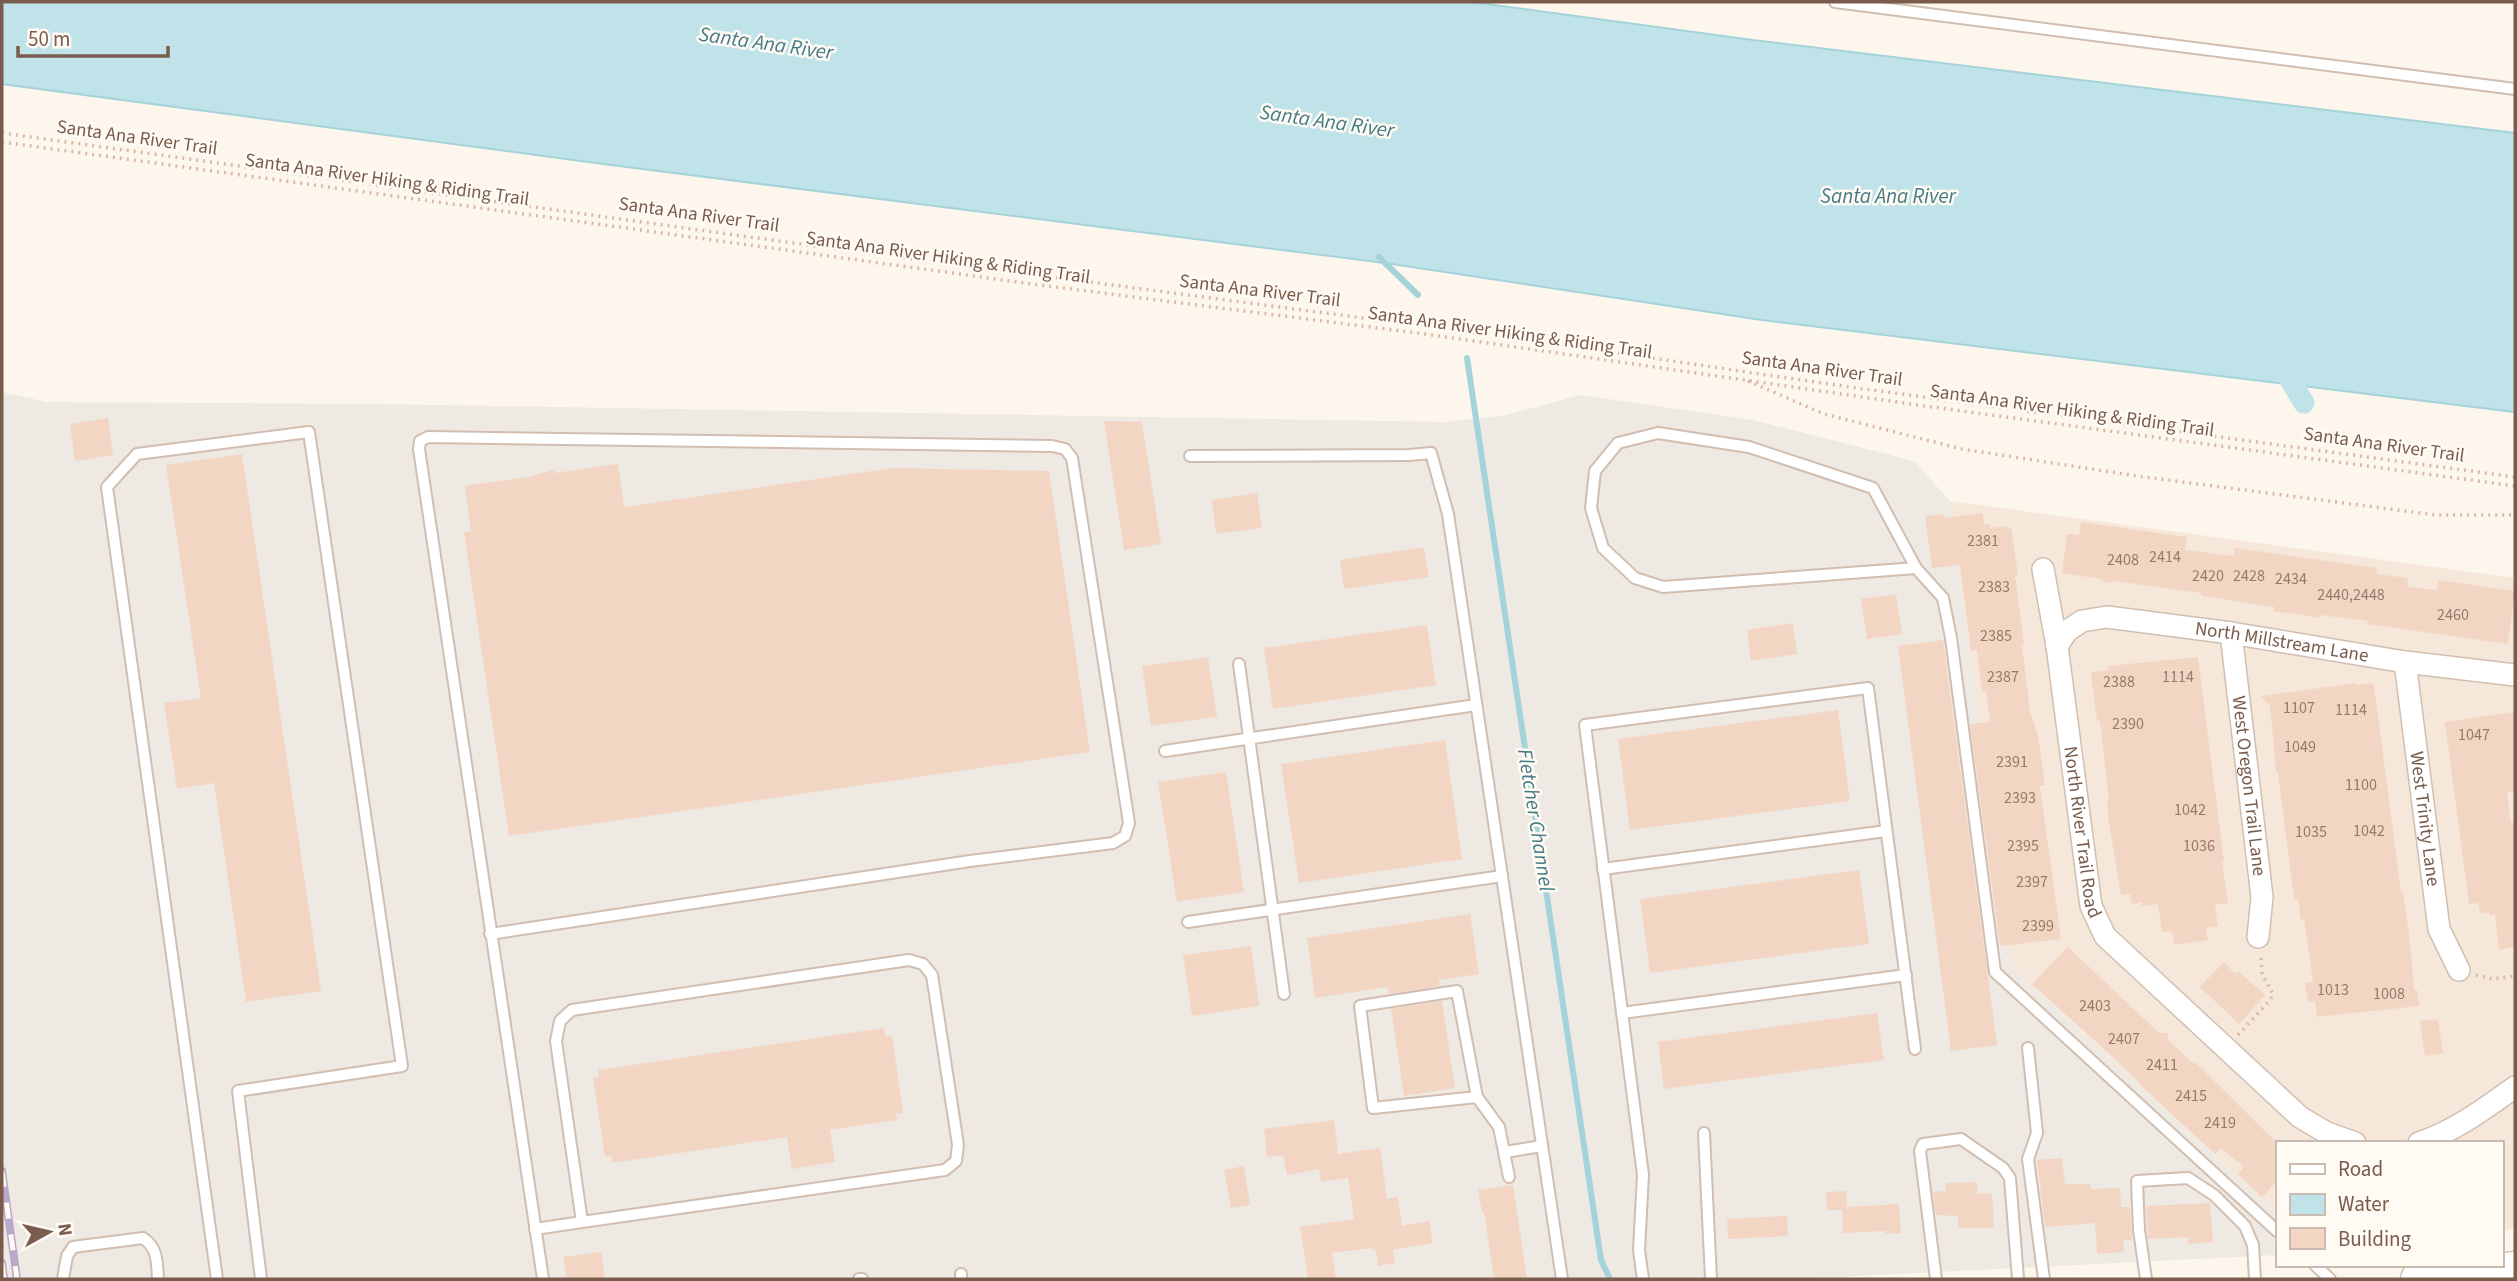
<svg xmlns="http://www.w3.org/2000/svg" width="2517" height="1281" font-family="'Source Sans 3',sans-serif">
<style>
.residential{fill:#f5e8da}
.industrial{fill:#efe9e4}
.water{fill:#bfe3e8;stroke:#a5d3da;stroke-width:2}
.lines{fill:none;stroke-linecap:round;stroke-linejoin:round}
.stream{stroke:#a5d3da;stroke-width:6}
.canal{stroke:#bfe3e8;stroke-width:21}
.building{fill:#f3d5c3}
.service-casing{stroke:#d1beb0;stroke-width:14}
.minor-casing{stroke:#d1beb0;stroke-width:24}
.secondary-casing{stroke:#d6c0b0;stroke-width:35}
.path{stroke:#d9b8a5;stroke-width:3.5;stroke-dasharray:2 5;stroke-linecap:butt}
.service{stroke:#fff;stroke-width:10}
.minor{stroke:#fff;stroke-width:21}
.secondary{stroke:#fff;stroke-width:32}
.rail-casing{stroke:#b9a8c9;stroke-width:8}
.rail{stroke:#fffaf3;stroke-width:5;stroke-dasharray:16;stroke-linecap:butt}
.labels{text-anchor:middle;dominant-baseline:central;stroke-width:5;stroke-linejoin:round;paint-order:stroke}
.number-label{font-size:16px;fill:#987a6a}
.street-label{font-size:19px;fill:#7a5c4d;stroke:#fffaf3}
.water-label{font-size:21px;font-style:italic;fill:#437c86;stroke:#fffaf3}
</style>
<rect width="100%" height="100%" fill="#fdf6ec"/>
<!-- residential -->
<polygon class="residential" points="1950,501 2515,578 2515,1229 2501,1230 2501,1143 2277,1143 2277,1214 2012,967"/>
<!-- industrial -->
<polygon class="industrial" points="2,392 47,402 379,404 1445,422 1506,415 1580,395 1753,420 1914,461 1950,501 2012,967 2277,1214 2277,1255 1798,1279 2,1279"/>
<!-- water -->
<polygon class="water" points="2,2 1472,2 1753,40 2515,133 2515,412 1762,320 1385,263 611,165 2,84"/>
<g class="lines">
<!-- stream -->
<g class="stream">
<polyline points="1379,257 1418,295"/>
<polyline points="1467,358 1601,1260 1610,1279"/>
</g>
<!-- canal -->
<polyline class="canal" points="2286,373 2304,403"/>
</g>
<!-- building -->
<g class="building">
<polygon points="108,418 113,455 75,461 70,424"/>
<polygon points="1104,421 1142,422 1161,544 1124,550"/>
<polygon points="242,454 321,991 246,1002 214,783 177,789 164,703 201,698 166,465"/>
<polygon points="618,464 624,507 893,468 1049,471 1090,752 509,836 464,532 471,531 465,486 528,477 554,470 554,473"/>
<polygon points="1257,493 1262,528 1216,534 1212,500"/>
<polygon points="1983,513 1984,525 1990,524 1990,528 2007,526 2007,529 2011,528 2018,575 2015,575 2024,644 2022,645 2030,711 2038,736 2045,785 2040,786 2061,939 2000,946 1970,724 1990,722 1986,691 1982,692 1977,650 1971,651 1960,565 1932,568 1925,516 1944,514 1945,518"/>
<polygon points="2081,522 2187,537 2185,550 2234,556 2235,548 2377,568 2376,574 2408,578 2407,587 2437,590 2438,580 2515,591 2508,644 2367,624 2368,621 2320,615 2320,618 2274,611 2274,607 2201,596 2201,593 2114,581 2106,583 2101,579 2062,573 2067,534 2079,535"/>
<polygon points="1424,547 1429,577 1344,589 1340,560"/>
<polygon points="1896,594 1902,634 1867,639 1861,599"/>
<polygon points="1793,623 1797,654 1751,661 1747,630"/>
<polygon points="1427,625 1436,685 1273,709 1264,648"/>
<polygon points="1943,640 1997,1045 1951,1051 1898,646"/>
<polygon points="1208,657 1217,717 1151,726 1142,666"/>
<polygon points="2198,657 2224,861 2222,861 2228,903 2215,905 2218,926 2206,928 2208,940 2174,945 2172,931 2162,932 2158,904 2142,906 2142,902 2132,904 2130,894 2121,895 2108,816 2107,800 2109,800 2100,721 2097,721 2091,674 2092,672 2108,670 2108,666"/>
<polygon points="2357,683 2357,685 2373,683 2374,685 2401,892 2403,892 2409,933 2414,990 2417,990 2419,1006 2317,1017 2315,1001 2308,1002 2305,983 2313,982 2304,919 2301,920 2298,899 2294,899 2278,773 2276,773 2270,705 2260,696"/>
<polygon points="1838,710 1850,801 1630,830 1618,739"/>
<polygon points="2515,712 2515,792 2507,793 2511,822 2515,822 2515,947 2499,950 2495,915 2490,915 2489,912 2480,913 2478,903 2469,904 2445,722"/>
<polygon points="1445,740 1462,859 1299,883 1281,764"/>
<polygon points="1226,772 1244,892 1177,902 1158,782"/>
<polygon points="1859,870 1869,944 1650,973 1640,899"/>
<polygon points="1470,914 1479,974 1439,980 1440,986 1389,994 1388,987 1315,998 1307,938"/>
<polygon points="1251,946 1259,1006 1192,1016 1183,955"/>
<polygon points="2068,947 2159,1033 2168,1033 2168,1040 2194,1064 2195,1062 2277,1143 2277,1181 2262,1197 2238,1174 2244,1167 2221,1148 2215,1154 2137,1082 2138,1081 2113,1057 2032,984"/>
<polygon points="2224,962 2235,974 2238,971 2265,995 2239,1024 2200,987"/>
<polygon points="1442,1001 1455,1088 1404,1096 1391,1009"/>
<polygon points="1877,1013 1884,1060 1664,1089 1658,1042"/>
<polygon points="2438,1019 2443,1053 2425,1056 2420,1021"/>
<polygon points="884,1028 885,1036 892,1035 903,1113 896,1114 897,1120 830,1130 835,1162 792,1169 787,1137 612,1163 611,1156 605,1157 593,1078 599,1077 598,1070"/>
<polygon points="1334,1120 1338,1154 1380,1148 1387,1199 1398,1197 1402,1226 1429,1221 1433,1243 1393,1250 1395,1263 1378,1266 1376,1250 1373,1251 1373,1248 1332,1253 1336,1279 1308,1279 1300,1227 1354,1219 1348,1178 1321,1182 1319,1169 1287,1175 1283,1155 1267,1157 1264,1129"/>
<polygon points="2062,1158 2065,1184 2090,1184 2091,1189 2120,1188 2121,1207 2130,1207 2132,1240 2123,1240 2124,1252 2097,1254 2095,1223 2045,1227 2037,1160"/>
<polygon points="1244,1166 1250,1205 1231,1208 1224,1170"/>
<polygon points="1977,1182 1977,1194 1992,1193 1994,1228 1958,1228 1958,1216 1936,1215 1933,1192 1946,1191 1946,1183"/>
<polygon points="1513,1185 1527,1279 1494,1279 1484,1212 1482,1213 1478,1190"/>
<polygon points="1846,1191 1847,1207 1899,1204 1901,1233 1886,1234 1885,1231 1843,1233 1842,1210 1827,1210 1826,1192"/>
<polygon points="2210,1203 2213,1242 2188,1244 2188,1237 2148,1239 2146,1206"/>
<polygon points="1787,1216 1788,1236 1728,1239 1727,1219"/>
<polygon points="601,1252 605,1279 567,1279 563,1257"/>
</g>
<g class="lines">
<!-- service casing -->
<g class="service-casing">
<g id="service">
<polyline points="1835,2 2515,89"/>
<polyline points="1190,456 1409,455 1431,453 1448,514 1562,1279"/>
<polyline points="1916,568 1663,587 1635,578 1603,548 1591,508 1595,471 1618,443 1658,433 1749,447 1873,488 1916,568 1943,598 1951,638 1995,972 2277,1231"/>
<polyline points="1239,664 1284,994"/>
<polyline points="1165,751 1476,705"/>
<polyline points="1603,869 1886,831"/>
<polyline points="1188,922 1502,876"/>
<polyline points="490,934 970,861 1113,843 1125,836 1129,823 1072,458 1065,449 1052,446 428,437 420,441 419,449 543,1279"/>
<polyline points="1622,1013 1906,975"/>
<polyline points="2028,1048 2037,1133 2028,1159 2044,1279"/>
<polyline points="1477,1097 1373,1108 1360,1006 1457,991 1477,1097 1499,1127 1509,1177"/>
<polyline points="1704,1133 1711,1279"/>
<polyline points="1505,1152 1542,1146"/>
<polyline points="535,1229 582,1222 945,1170 956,1161 958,1145 932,975 923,964 909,960 572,1010 560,1021 556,1041 582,1222"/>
<polyline points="2315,1265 2330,1279"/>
<polyline points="961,1274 961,1279"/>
<path d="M63,1279L67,1256L73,1247L143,1238C158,1248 157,1263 158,1279"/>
<polyline points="217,1279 107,487 137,454 309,432 402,1066 238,1091 261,1279"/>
<polyline points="859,1279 862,1279"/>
<polyline points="1643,1279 1639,1250 1643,1175 1585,725 1868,688 1915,1049"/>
<polyline points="1936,1279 1920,1151 1923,1144 1961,1139 2003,1168 2010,1178 2018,1279"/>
<polyline points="2146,1279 2139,1230 2137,1181 2188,1178 2214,1195 2245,1226 2253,1245 2255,1279"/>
</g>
</g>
<!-- minor casing -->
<g class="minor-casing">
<g id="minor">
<path id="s1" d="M2043,569L2057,646L2091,906L2105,936L2300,1117L2327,1133L2355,1143"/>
<path id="s2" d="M2231,633L2262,897L2258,937"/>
<path id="s3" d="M2057,646L2067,631L2082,621L2107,617L2231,633L2405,662L2515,675"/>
<path id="s4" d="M2405,662L2439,929L2459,970"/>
<path d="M2419,1143C2455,1131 2484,1109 2515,1087"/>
</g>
</g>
<!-- secondary casing -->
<g class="secondary-casing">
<polyline id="secondary" points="2417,1279 2515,1268"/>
</g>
<!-- path -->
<g class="path">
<polyline points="2,133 793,243 1500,336 1850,387 2515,477"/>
<polyline points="2,142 1032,284 1425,334 1925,406 2515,486"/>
<polyline points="1748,381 1824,414 1962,449 2137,476 2436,515 2515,515"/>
<polyline points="2476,975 2493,979 2515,976"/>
<polyline points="2238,1035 2271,999 2273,994 2262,974 2261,957"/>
</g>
<!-- service -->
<use href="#service" class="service"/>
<!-- minor -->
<use href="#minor" class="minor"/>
<!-- secondary -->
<use href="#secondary" class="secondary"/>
<!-- rail casing -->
<g class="rail-casing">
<g id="rail">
<polyline points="2,1171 17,1279"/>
<polyline points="2,1263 4,1279"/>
</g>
</g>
<!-- rail -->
<use href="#rail" class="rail"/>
</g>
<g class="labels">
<!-- number labels -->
<g class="number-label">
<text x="1983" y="541">2381</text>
<text x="2165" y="557">2414</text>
<text x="2123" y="560">2408</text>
<text x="2208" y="576">2420</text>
<text x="2249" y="576">2428</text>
<text x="2291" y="579">2434</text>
<text x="1994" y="587">2383</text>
<text x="2351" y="595">2440,2448</text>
<text x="2453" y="615">2460</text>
<text x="1996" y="636">2385</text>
<text x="2003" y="677">2387</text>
<text x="2178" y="677">1114</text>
<text x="2119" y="682">2388</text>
<text x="2299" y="708">1107</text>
<text x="2351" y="710">1114</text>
<text x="2128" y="724">2390</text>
<text x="2474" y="735">1047</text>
<text x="2300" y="747">1049</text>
<text x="2012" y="762">2391</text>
<text x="2361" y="785">1100</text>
<text x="2020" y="798">2393</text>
<text x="2190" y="810">1042</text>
<text x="2369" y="831">1042</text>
<text x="2311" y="832">1035</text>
<text x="2023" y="846">2395</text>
<text x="2199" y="846">1036</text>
<text x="2032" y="882">2397</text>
<text x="2038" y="926">2399</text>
<text x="2333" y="990">1013</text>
<text x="2389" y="994">1008</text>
<text x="2095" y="1006">2403</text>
<text x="2124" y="1039">2407</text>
<text x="2162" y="1065">2411</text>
<text x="2191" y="1096">2415</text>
<text x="2220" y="1123">2419</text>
</g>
<!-- street labels -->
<g class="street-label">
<text transform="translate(137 138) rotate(8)">Santa Ana River Trail</text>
<text transform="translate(387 180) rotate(8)">Santa Ana River Hiking &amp; Riding Trail</text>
<text transform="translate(699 215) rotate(8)">Santa Ana River Trail</text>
<text transform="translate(948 258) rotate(8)">Santa Ana River Hiking &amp; Riding Trail</text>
<text transform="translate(1260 291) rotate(7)">Santa Ana River Trail</text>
<text transform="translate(1510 333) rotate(8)">Santa Ana River Hiking &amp; Riding Trail</text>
<text transform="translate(1822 369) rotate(8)">Santa Ana River Trail</text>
<text transform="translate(2072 411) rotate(8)">Santa Ana River Hiking &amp; Riding Trail</text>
<text transform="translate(2384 445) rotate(8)">Santa Ana River Trail</text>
<text stroke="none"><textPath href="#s3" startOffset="238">North Millstream Lane</textPath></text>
<text stroke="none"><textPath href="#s2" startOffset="154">West Oregon Trail Lane</textPath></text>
<text stroke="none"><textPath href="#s4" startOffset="158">West Trinity Lane</textPath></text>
<text stroke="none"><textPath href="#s1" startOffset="266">North River Trail Road</textPath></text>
</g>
<!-- water labels -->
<g class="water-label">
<text transform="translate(766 43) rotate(8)">Santa Ana River</text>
<text transform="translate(1327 121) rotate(8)">Santa Ana River</text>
<text x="1888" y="196">Santa Ana River</text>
<text transform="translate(1536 820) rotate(81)">Fletcher Channel</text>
</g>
</g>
<!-- border -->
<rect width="2517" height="1281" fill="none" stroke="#7a5c4d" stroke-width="7"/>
<!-- legend -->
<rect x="2276" y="1141" width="228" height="126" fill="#fffaf3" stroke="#cabbb1" stroke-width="2"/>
<rect x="2290" y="1164" width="35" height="10" fill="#ffffff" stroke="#cabbb1" stroke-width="2"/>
<text x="2338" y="1176" font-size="21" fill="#7a5c4d">Road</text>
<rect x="2290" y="1194" width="35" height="21" fill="#bfe3e8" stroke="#cabbb1" stroke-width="2"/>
<text x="2338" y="1211" font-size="21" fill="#7a5c4d">Water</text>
<rect x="2290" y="1228" width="35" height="21" fill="#f3d5c3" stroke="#cabbb1" stroke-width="2"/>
<text x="2338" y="1246" font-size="21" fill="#7a5c4d">Building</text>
<!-- north arrow -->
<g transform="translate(49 1232) rotate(82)" stroke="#fffaf3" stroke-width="5" paint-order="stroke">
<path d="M0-5L12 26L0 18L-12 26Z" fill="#7a5c4d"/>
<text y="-10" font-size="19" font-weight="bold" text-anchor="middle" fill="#7a5c4d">N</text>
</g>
<!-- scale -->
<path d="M18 46v10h150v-10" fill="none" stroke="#7a5c4d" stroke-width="3.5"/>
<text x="28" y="46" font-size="21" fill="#7a5c4d" stroke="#fffaf3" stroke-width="5" paint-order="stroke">50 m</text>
</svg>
